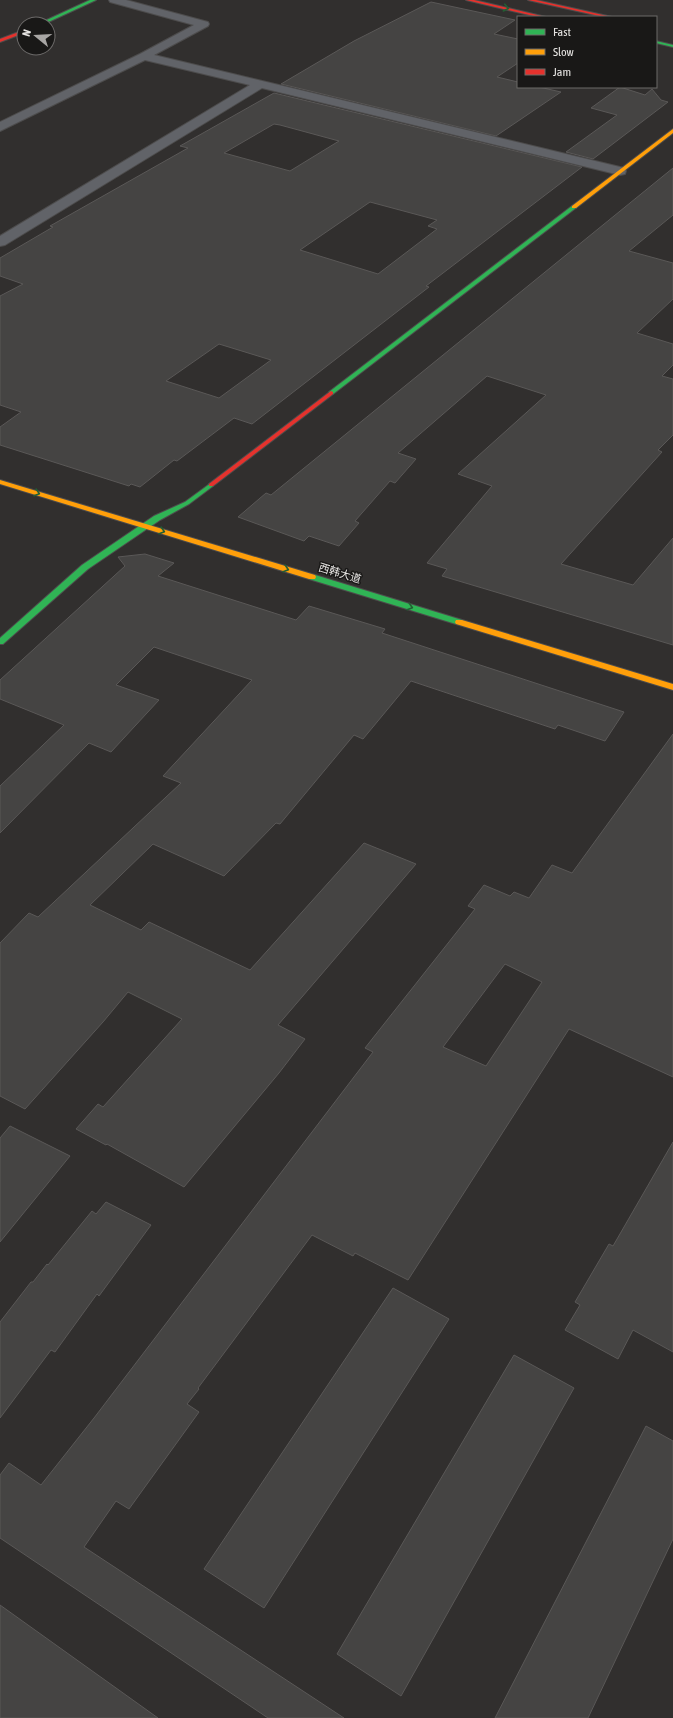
<svg xmlns="http://www.w3.org/2000/svg" width="673" height="1718" font-family="'Asap Condensed','Noto Sans SC',sans-serif">
<style>
.building{fill:#454443;stroke:#5a5857;fill-rule:evenodd}
.lines{fill:none;stroke-linecap:round;stroke-linejoin:round}
.street-casing{stroke:#4d4c4c;stroke-width:2}
.fast-casing{stroke:#4d4c4c;stroke-width:2}
.slow-casing{stroke:#4d4c4c;stroke-width:2}
.jam-casing{stroke:#4d4c4c;stroke-width:2}
.street{fill:#616368;fill-rule:evenodd}
.fast{fill:#30b455;fill-rule:evenodd}
.slow{fill:#ff9f0a;fill-rule:evenodd}
.jam{fill:#e5322d;fill-rule:evenodd}
.oneway{stroke:#235e33}
.labels{text-anchor:middle;dominant-baseline:central;stroke-width:3;stroke-linejoin:round;paint-order:stroke}
.street-label{font-size:11px;fill:#e8e6e4;stroke:#191817}
</style>
<rect width="100%" height="100%" fill="#312f2e"/>
<!-- building -->
<g class="building">
<polygon points="431,2 515,20 494,34 518,39 518,63 497,77 518,82 518,87 539,87 561,92 496,136 281,84 354,41"/>
<polygon points="620,87 645,95 652,89 661,100 668,102 593,159 566,152 617,115 591,108"/>
<path d="M274,93L582,167L426,286L429,287L252,424L234,418L177,461L174,460L140,487L131,484L129,486L0,445V427L21,412L0,405V296L23,284L0,276V258L53,227L50,226L188,148L180,146ZM274,124L280,125L339,141L290,171L224,153ZM370,202L437,220L428,226L437,229L378,274L300,250ZM219,344L271,360L219,398L166,381Z"/>
<polygon points="673,168 673,215 629,251 673,263 673,299 637,333 673,344 673,365 662,376 673,379 673,435 658,450 662,452 561,564 633,585 673,538 673,645 442,576 447,569 427,563 492,486 458,474 546,395 487,376 398,453 416,459 395,483 390,481 355,521 359,523 339,546 309,536 304,541 238,517 266,493 271,495"/>
<polygon points="145,554 174,563 158,576 296,620 309,606 385,629 382,633 624,712 605,741 558,725 555,729 411,681 363,739 354,735 280,824 276,823 224,876 153,844 90,905 141,930 149,922 250,970 364,843 416,864 278,1025 305,1039 279,1073 184,1187 107,1144 106,1145 76,1129 98,1104 103,1107 182,1019 128,992 103,1022 25,1109 0,1096 0,943 29,913 38,917 181,783 163,776 252,680 154,647 116,685 159,700 111,752 89,743 0,833 0,786 64,725 0,699 0,680 125,566 118,557"/>
<path d="M673,734V1077L569,1029L408,1280L355,1253L353,1256L312,1235L198,1388L199,1389L187,1404L199,1412L129,1509L116,1501L84,1547L344,1718H268L0,1538V1475L9,1463L41,1485L94,1418L373,1052L365,1048L475,909L468,906L484,885L510,896L514,892L529,898L552,865L572,873ZM505,964L542,982L486,1066L443,1047Z"/>
<polygon points="10,1126 70,1156 0,1242 0,1138"/>
<polygon points="673,1142 673,1352 633,1330 618,1359 565,1330 580,1305 575,1302 609,1244 613,1246"/>
<polygon points="106,1202 151,1225 99,1296 97,1294 55,1352 51,1350 0,1418 0,1322 31,1282 33,1282 47,1264 48,1265 92,1211 96,1214"/>
<polygon points="393,1288 449,1319 264,1608 204,1569"/>
<polygon points="514,1355 574,1388 401,1696 337,1654"/>
<polygon points="646,1426 673,1441 673,1539 588,1718 495,1718"/>
<polygon points="0,1605 158,1718 0,1718"/>
</g>
<g class="lines">
<!-- street casing -->
<g class="street-casing">
<polygon id="street" points="109,0 126,0 208,22 209,24 208,26 154,55 620,167 625,168 626,171 625,174 620,175 262,88 5,245 0,246 0,236 250,85 145,60 0,131 0,122 140,54 194,25 110,2"/>
</g>
<!-- fast casing -->
<g class="fast-casing">
<g id="fast">
<polygon points="90,0 96,0 44,24 38,24"/>
<polygon points="656,41 673,45 673,47 656,43"/>
<polygon points="572,206 577,207 333,394 329,394 329,392"/>
<polygon points="211,483 213,484 213,486 189,504 160,520 88,569 3,644 0,644 0,638 82,565 154,516 185,502"/>
<polygon points="309,575 315,575 462,620 463,622 462,624 456,624 309,579"/>
</g>
</g>
<!-- slow casing -->
<g class="slow-casing">
<g id="slow">
<polygon points="673,129 673,133 576,208 572,208 572,206"/>
<polygon points="0,480 315,575 316,577 315,579 309,579 0,484"/>
<polygon points="456,620 462,620 673,684 673,690 456,624 455,622"/>
</g>
</g>
<!-- jam casing -->
<g class="jam-casing">
<g id="jam">
<polygon points="466,0 474,0 546,17 538,17"/>
<polygon points="528,0 536,0 612,17 604,17"/>
<polygon points="24,30 24,33 0,42 0,39"/>
<polygon points="331,391 333,392 333,394 213,486 209,486 209,484"/>
</g>
</g>
<!-- street -->
<use href="#street" class="street"/>
<!-- fast -->
<use href="#fast" class="fast"/>
<!-- slow -->
<use href="#slow" class="slow"/>
<!-- jam -->
<use href="#jam" class="jam"/>
</g>
<!-- one-way arrows -->
<defs><path id="oneway-chevron" d="M-2-3.5L2.5 0L-2 3.5" fill="none" stroke-width="1.6" stroke-linecap="round" stroke-linejoin="round"/></defs>
<g class="oneway">
<use href="#oneway-chevron" transform="translate(506 8) rotate(13)"/>
<use href="#oneway-chevron" transform="translate(37 493) rotate(17)"/>
<use href="#oneway-chevron" transform="translate(162 531) rotate(17)"/>
<use href="#oneway-chevron" transform="translate(286 569) rotate(17)"/>
<use href="#oneway-chevron" transform="translate(410 607) rotate(17)"/>
</g>
<g class="labels">
<!-- street labels -->
<g class="street-label">
<text transform="translate(340 573) rotate(17)">西韩大道</text>
</g>
</g>
<!-- legend -->
<rect x="517" y="16" width="140" height="72" fill="#191817" stroke="#6c6a69"/>
<rect x="525" y="29" width="20" height="6" fill="#30b455" stroke="#6c6a69"/>
<text x="553" y="36" font-size="12" fill="#e8e6e4">Fast</text>
<rect x="525" y="49" width="20" height="6" fill="#ff9f0a" stroke="#6c6a69"/>
<text x="553" y="56" font-size="12" fill="#e8e6e4">Slow</text>
<rect x="525" y="69" width="20" height="6" fill="#e5322d" stroke="#6c6a69"/>
<text x="553" y="76" font-size="12" fill="#e8e6e4">Jam</text>
<!-- north arrow -->
<g transform="translate(36 36) rotate(288)"><circle r="19" fill="#191817" stroke="#6c6a69"/>
<path d="M0-3L7 15L0 10L-7 15Z" fill="#a8a6a4"/>
<text y="-6" font-size="11" font-weight="bold" text-anchor="middle" fill="#e8e6e4">N</text>
</g>
</svg>
